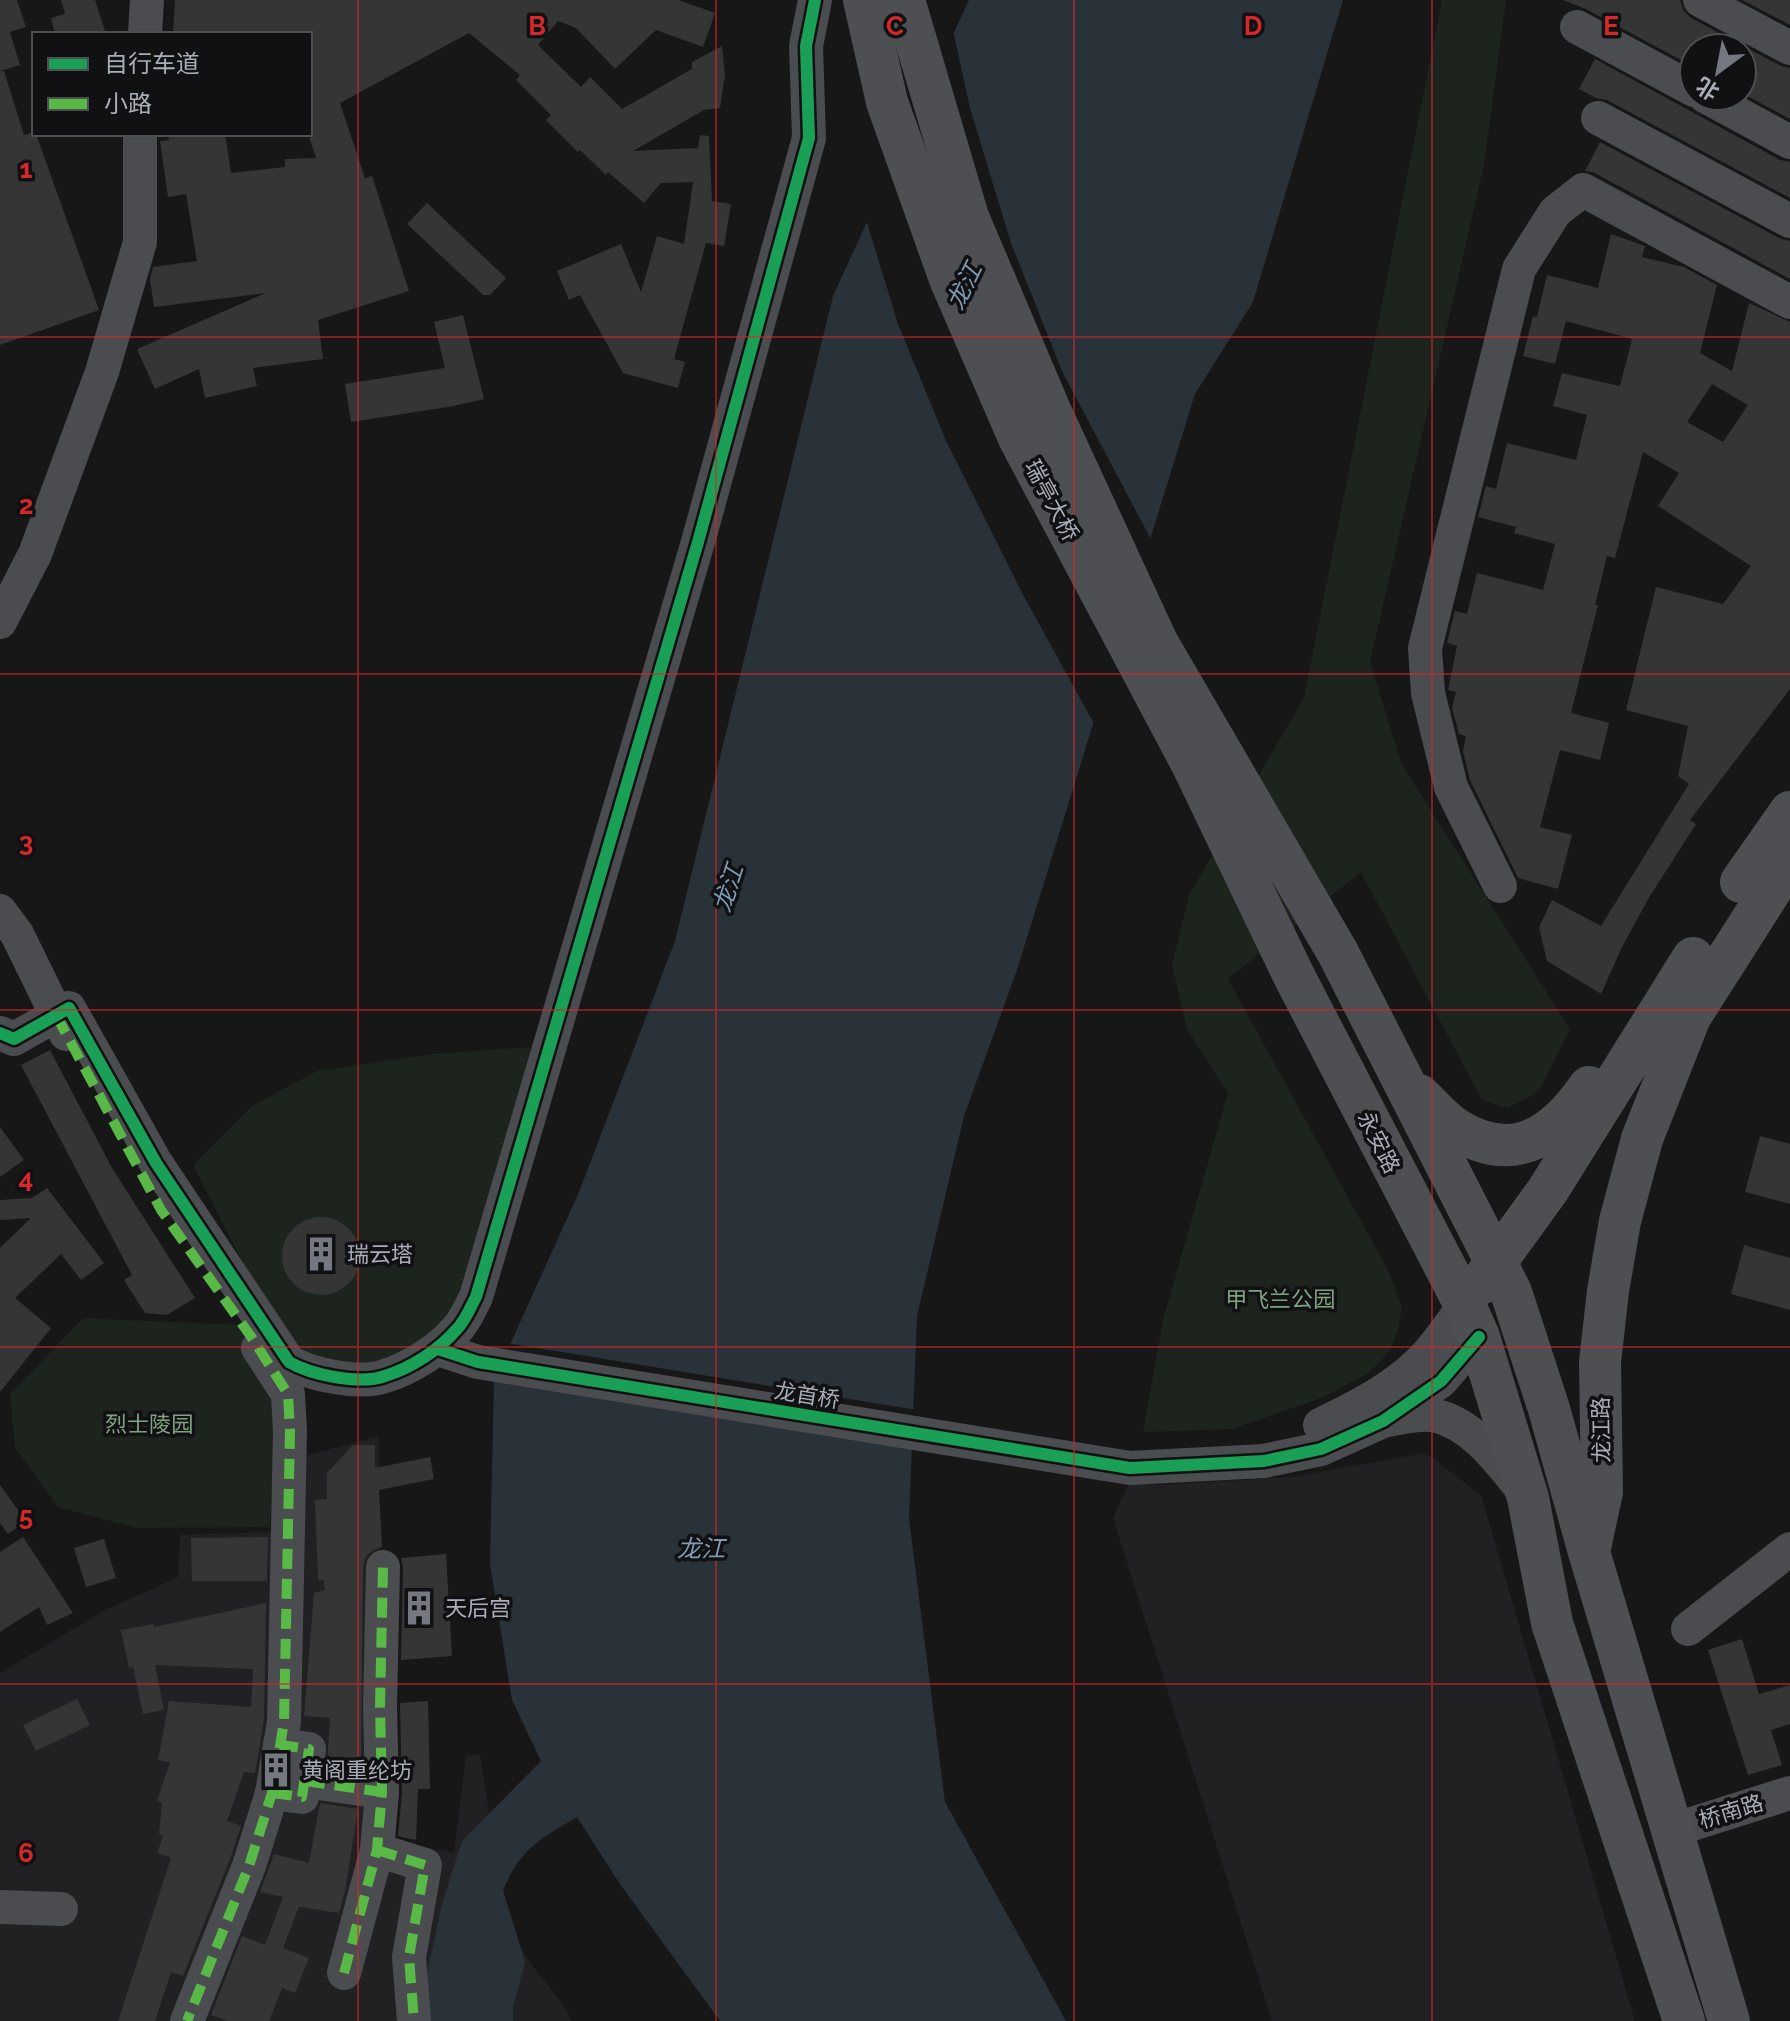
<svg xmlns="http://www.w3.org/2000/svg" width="1790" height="2021" font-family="Raleway,'Noto Sans SC',sans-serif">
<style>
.built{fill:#212123}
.green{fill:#1d241e}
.water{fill:#2a3239}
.pier{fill:#171717}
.building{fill:#353536;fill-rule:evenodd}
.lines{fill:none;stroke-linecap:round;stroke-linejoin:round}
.minor{stroke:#4b4c50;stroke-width:34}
.major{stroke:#4d4f52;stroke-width:42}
.quiet{stroke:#58b947;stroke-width:10;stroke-dasharray:20 10;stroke-linecap:butt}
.cycleway-casing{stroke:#111113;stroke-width:17}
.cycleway{stroke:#1a9f57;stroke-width:12}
.grid{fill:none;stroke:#d62828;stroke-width:2;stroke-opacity:0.55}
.labels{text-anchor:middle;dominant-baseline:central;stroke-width:7;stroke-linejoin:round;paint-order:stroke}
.street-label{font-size:22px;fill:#a8adb8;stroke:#111113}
.poi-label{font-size:22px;fill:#a8adb8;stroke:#111113;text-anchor:start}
.park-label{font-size:22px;fill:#7fa381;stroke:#111113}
.water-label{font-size:24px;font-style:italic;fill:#7f9bb3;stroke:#111113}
.grid-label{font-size:26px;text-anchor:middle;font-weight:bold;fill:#d62828;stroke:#111113;stroke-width:7;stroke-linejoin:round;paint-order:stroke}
</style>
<rect width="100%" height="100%" fill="#171717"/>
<!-- built -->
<g class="built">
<polygon points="379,1436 383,1844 454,1852 466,1756 480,1754 506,1925 531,1964 560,2000 572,2021 0,2021 0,1673 103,1611 178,1577 180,1535 272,1532 283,1462"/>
<polygon points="1426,1453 1481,1495 1635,2021 1272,2021 1113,1518 1130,1481 1157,1485 1292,1477"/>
</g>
<!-- green -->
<g class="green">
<polygon points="1442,0 1506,0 1484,165 1370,662 1402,765 1570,1029 1539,1091 1508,1108 1482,1100 1361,872 1228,979 1389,1272 1402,1309 1398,1330 1390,1351 1370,1372 1324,1397 1232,1429 1143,1432 1163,1320 1228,1093 1187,1029 1172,965 1189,895 1304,698"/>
<polygon points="532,1047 468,1286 440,1336 380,1372 291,1357 193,1165 252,1106 317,1071 434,1054"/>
<polygon points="83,1318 237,1325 276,1394 270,1527 137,1528 58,1507 15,1447 10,1394"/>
</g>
<!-- water -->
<path class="water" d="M969,0H1343L1253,302L1195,394L1017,970L964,1116L917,1316L909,1519L945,1802L1066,2021H720L620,1884L577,1817C540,1839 521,1848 503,1890L525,1962L513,2008V2021H428V1969L442,1904L462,1841L541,1761L512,1700L490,1564L494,1380L579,1192L675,941L833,296Z"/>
<!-- pier -->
<g class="pier">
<polygon points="952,26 970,108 1011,243 1062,371 1154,545 1097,729 1022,593 947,443 898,324 865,216"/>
<polygon points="506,1343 917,1410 916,1440 493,1372"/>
</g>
<!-- building -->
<g class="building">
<polygon points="0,0 17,0 26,27 10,32 20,65 0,71 4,71 24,135 34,132 36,134 99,310 0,345"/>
<polygon points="61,0 95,0 106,34 55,34 51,18 65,14"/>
<polygon points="175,0 678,0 715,13 703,47 656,30 615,69 576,28 558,21 538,45 581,87 590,77 622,109 692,69 692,62 722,46 725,75 720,108 704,110 633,151 698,148 700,135 709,136 712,201 731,204 724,246 706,243 674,359 685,362 678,388 623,373 580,295 569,300 557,271 621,244 641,292 657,236 684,244 693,182 661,183 644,203 608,172 606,175 580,150 578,152 546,120 551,115 516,80 520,75 469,33 340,103 365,178 372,176 409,291 318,320 323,359 253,368 257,386 205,398 199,369 155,389 137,349 266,293 154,307 150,279 153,267 197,261 186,194 168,197 160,141 169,140 168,134 225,134 231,173 285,167 285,159 316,158 310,140 310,34 173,34"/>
<polygon points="1563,0 1680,0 1683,10 1691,18 1781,66 1790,68 1790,119 1742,93 1742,48 1694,48 1694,67 1586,9"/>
<polygon points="1742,0 1790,0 1790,25"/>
<polygon points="1595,59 1780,160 1790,162 1790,198 1607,100 1596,98 1579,89"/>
<polygon points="1600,142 1781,239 1790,241 1790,279 1593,172 1585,171"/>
<polygon points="427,203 506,278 490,295 483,295 407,224"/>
<path d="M1611,234L1645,246L1642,257L1684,267L1717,285L1700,353L1732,371L1749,303L1790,322V689L1690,820L1696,824L1650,896L1622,947L1601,994L1547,961L1539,927L1552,900L1601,926L1689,784L1678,776L1688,726L1626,710L1656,587L1723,604L1751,566L1658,506L1679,473L1643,452L1615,558L1607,556L1595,605H1598L1571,713L1609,723L1600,760L1560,750L1540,827L1572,835L1558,889L1518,878L1470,780L1463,751L1466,736L1459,734L1452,708L1456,692L1448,690L1457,646L1447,643L1455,611L1467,614L1477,573L1543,590L1555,544L1514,533L1516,527L1478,517L1486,486L1496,489L1507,443L1576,460L1587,415L1553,406L1562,373L1620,386L1632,339L1566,321L1555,364L1523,356L1533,316L1537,317L1547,275L1598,288ZM1712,384L1748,405L1723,442L1687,422Z"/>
<polygon points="463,315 484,399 454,406 351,422 345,384 445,368 434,322"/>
<polygon points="50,1050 112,1168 195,1298 167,1315 145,1313 124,1280 132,1275 21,1065"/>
<polygon points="0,1127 24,1160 0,1177"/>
<polygon points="1760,1136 1790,1144 1790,1204 1745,1192"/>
<polygon points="47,1188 104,1263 81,1280 61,1254 15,1298 51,1328 0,1392 0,1248 31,1218 0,1220 0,1200 32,1198"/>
<circle cx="321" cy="1256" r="39"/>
<polygon points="1744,1245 1790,1258 1790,1310 1731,1294"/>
<polygon points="353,1445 375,1445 375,1468 430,1457 434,1479 379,1490 382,1547 373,1550 366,1556 363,1567 361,1769 327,1764 330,1718 304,1716 314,1593 325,1590 324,1580 318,1580 315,1500 327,1499 327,1473"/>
<polygon points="0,1485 26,1521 8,1534 0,1523"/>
<polygon points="23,1537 73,1613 47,1625 39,1607 0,1632 0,1552"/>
<polygon points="268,1537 267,1581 192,1581 191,1538"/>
<polygon points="104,1539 116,1578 86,1587 74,1548"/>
<polygon points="446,1554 452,1656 401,1660 403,1567 401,1558"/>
<polygon points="266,1603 264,1720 255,1773 244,1772 227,1821 241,1826 230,1859 183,1976 171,1972 155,2021 118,2021 171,1858 157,1853 163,1836 159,1834 162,1803 157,1801 170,1762 158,1760 169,1701 251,1707 253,1669 155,1665 164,1710 143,1714 133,1667 129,1668 121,1630 153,1624 154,1627"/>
<polygon points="1742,1639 1759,1694 1790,1685 1790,1724 1771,1730 1782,1765 1748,1775 1708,1650"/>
<polygon points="77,1699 90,1725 36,1751 23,1725"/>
<polygon points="428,1701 430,1789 418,1789 416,1840 410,1839 398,1836 402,1792 400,1703"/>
<polygon points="320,1803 358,1809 345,1891 339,1913 299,1907 283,1948 309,1958 295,1993 282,1988 269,2021 228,2021 211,2015 242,1936 265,1945 283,1897 260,1892 274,1854 309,1863"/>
</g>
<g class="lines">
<!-- minor -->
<g class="minor">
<polyline points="1700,0 1790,48"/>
<polyline points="1577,27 1694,90"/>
<polyline points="145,34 147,0"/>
<polyline points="1705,96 1790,142"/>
<polyline points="1598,118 1790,221"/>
<polyline points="0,622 35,554 102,372 140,242 140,134"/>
<polyline points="1500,886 1451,787 1428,693 1425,648 1519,269 1555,212 1583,190 1790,302"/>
<polyline points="0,911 17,934 66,1034"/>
<path d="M0,1033L14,1039L69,1008L156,1163L289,1362C311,1375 360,1385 385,1376C411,1368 439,1350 457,1329C465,1321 470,1308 476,1297L698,542L809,138L806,46L815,0"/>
<polyline points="438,1349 478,1362 1130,1468 1264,1461 1321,1449 1383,1421 1441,1381 1479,1337"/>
<path d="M1387,1420C1402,1418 1421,1412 1437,1416C1473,1425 1499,1461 1521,1488"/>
<path d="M1320,1425C1357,1407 1393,1389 1422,1360C1438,1344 1451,1323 1465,1305"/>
<polyline points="1688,1629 1790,1549"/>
<polyline points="305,1781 382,1792"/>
<polyline points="272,1793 302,1797 309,1749 280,1745"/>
<polyline points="1673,1830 1790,1793"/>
<polyline points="377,1850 425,1865 409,1957 414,2021"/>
<polyline points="0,1907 61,1909"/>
<polyline points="344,1973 377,1850 382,1792 380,1707 383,1567"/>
<polyline points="187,2021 249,1866 272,1793 284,1722 290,1431 288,1394 258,1348"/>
</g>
<!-- major -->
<g class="major">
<polyline points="864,0 887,102 950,279 1019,438 1192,764 1295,978 1465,1305 1479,1337 1528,1498 1552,1623 1684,2021"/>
<polyline points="904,0 968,217 1049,408 1157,642 1338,953 1511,1292 1549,1409 1589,1552"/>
<polyline points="1741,882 1790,812"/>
<path d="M1419,1095C1431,1106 1443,1121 1456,1129C1514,1165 1555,1136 1589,1087"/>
<polyline points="1480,1284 1548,1190 1693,958"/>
<polyline points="1729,2021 1589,1552 1602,1492 1600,1362 1608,1291 1620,1221 1642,1139 1690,1017 1790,860"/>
</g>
<!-- quiet -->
<g class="quiet">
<polyline points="56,1015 161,1210 252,1338 288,1394 290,1431 284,1722 272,1793 249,1866 187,2021"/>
<polyline points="305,1781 382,1792"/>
<polyline points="272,1793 302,1797 309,1749 280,1745"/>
<polyline points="377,1850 425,1865 409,1957 414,2021"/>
<polyline points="344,1973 377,1850 382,1792 380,1707 383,1567"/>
</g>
<!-- cycleway casing -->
<g class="cycleway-casing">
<g id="cycleway">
<path d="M0,1033L14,1039L69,1008L156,1163L289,1362C311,1375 360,1385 385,1376C411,1368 439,1350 457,1329C465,1321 470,1308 476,1297L698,542L809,138L806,46L815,0"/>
<polyline points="438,1349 478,1362 1130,1468 1264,1461 1321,1449 1383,1421 1441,1381 1479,1337"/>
</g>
</g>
<!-- cycleway -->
<use href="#cycleway" class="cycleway"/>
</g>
<!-- grid -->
<path class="grid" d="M358,0V2021M716,0V2021M1074,0V2021M1432,0V2021M0,337H1790M0,674H1790M0,1010H1790M0,1347H1790M0,1684H1790"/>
<!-- icons -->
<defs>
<g id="building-bare" transform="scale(2.76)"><path d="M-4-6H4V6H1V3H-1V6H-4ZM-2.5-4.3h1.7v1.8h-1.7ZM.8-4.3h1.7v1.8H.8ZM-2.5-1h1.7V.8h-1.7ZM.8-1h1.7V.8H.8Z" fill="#757880" stroke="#111113" stroke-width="2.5" paint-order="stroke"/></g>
</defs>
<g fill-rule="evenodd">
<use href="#building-bare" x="321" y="1254"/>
<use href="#building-bare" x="419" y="1608"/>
<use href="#building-bare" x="276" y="1770"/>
</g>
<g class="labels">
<!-- street labels -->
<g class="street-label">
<text transform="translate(1052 500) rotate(62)">瑞亭大桥</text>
<text transform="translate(1379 1142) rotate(63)">永安路</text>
<text transform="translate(807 1395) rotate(9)">龙首桥</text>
<text transform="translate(1601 1430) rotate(-91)">龙江路</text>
<text transform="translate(1731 1811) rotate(-17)">桥南路</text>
</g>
<!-- poi labels -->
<g class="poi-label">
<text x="347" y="1254">瑞云塔</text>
<text x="445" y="1608">天后宫</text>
<text x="302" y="1770">黄阁重纶坊</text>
</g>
<!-- park labels -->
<g class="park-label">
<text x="1280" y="1299">甲飞兰公园</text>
<text x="149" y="1424">烈士陵园</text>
</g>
<!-- water labels -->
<g class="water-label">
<text transform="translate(964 286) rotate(-64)">龙江</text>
<text transform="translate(728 888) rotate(-72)">龙江</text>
<text x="701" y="1548">龙江</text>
</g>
</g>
<g class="grid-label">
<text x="537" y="35">B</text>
<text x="895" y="35">C</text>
<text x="1253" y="35">D</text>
<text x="1611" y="35">E</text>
<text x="26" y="178">1</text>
<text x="26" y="514">2</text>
<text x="26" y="851">3</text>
<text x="26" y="1188">4</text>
<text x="26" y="1525">5</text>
<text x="26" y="1862">6</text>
</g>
<!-- legend -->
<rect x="32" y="32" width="280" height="104" fill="#111113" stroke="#4d4f55" stroke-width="2"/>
<rect x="48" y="58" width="40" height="12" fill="#1a9f57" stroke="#4d4f55" stroke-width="2"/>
<text x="104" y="72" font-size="24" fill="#a8adb8">自行车道</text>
<rect x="48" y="98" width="40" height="12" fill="#58b947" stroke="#4d4f55" stroke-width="2"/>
<text x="104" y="112" font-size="24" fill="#a8adb8">小路</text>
<!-- north arrow -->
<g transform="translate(1718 72) rotate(212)"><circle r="38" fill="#111113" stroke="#4d4f55" stroke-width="2"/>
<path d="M0-6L14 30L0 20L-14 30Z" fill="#757880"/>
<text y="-12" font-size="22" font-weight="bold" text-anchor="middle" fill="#a8adb8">北</text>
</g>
</svg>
